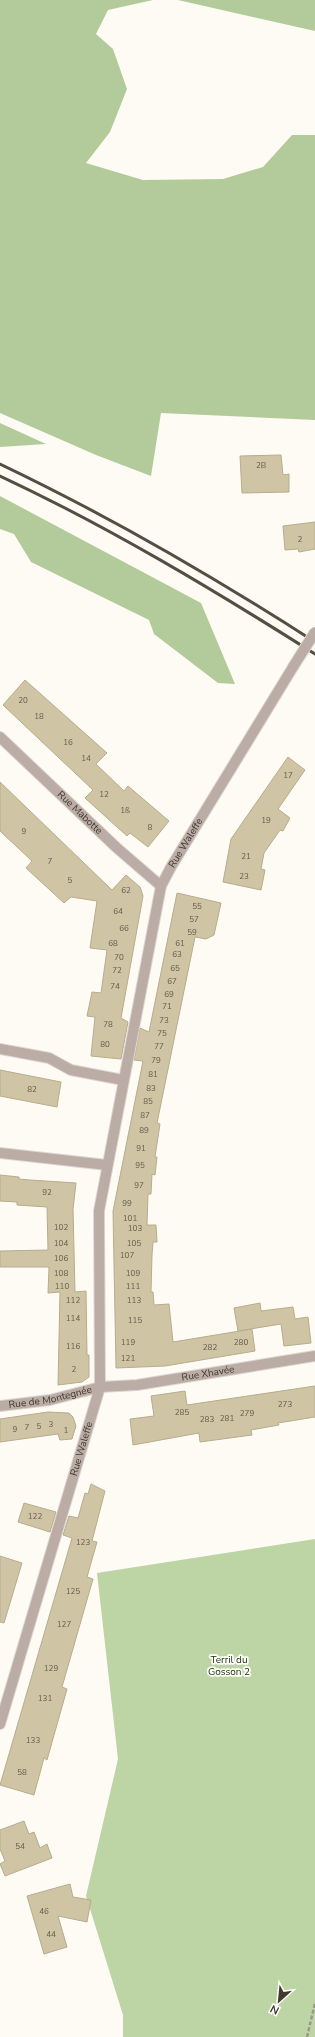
<svg xmlns="http://www.w3.org/2000/svg" width="315" height="2037" font-family="'Nunito Sans',sans-serif">
<style>
.green{fill:#bdd4a4}
.forest{fill:#b3cb9a}
.building{fill:#cfc4a4;stroke:#b7ac8d}
.lines{fill:none;stroke-linecap:round;stroke-linejoin:round}
.minor-casing{stroke:#dcd8d1;stroke-width:12}
.path{stroke:#9c988f;stroke-width:2.5;stroke-dasharray:4 2;stroke-linecap:butt}
.minor{stroke:#bbaca5;stroke-width:10}
.rail{stroke:#534f42;stroke-width:3}
.minor-bridge-casing{stroke:#dcd8d1;stroke-width:12;stroke-linecap:butt}
.minor-bridge{stroke:#bbaca5;stroke-width:10}
.labels{text-anchor:middle;dominant-baseline:central;stroke-width:3.5;stroke-linejoin:round;paint-order:stroke}
.number-label{font-size:8px;fill:#635c4b}
.street-label{font-size:10px;fill:#3f3a2d;stroke:#fff}
.park-label{font-size:10px;fill:#203500;stroke:#fff}
</style>
<rect width="100%" height="100%" fill="#fefbf5"/>
<!-- green -->
<polygon class="green" points="315,1539 315,2037 123,2037 123,2015 86,1896 118,1759 97,1573"/>
<!-- forest -->
<g class="forest">
<polygon points="0,0 153,0 108,10 96,34 113,49 127,89 110,132 86,163 143,180 223,179 263,167 292,135 315,135 315,420 161,413 151,476 96,455 0,413"/>
<polygon points="178,0 315,0 315,31"/>
<polygon points="0,423 46,444 0,447"/>
<polygon points="0,496 201,603 235,684 218,683 154,634 149,620 31,562 14,534 0,529"/>
</g>
<!-- building -->
<g class="building">
<polygon points="281,455 283,475 289,474 289,492 242,493 240,456"/>
<polygon points="315,522 315,549 299,552 298,549 285,550 283,526"/>
<polygon points="25,680 107,753 96,764 124,791 128,786 169,821 148,847 130,833 127,836 85,798 93,790 3,705"/>
<polygon points="288,757 305,770 278,809 290,818 283,831 280,830 264,853 261,869 265,870 261,890 223,882 231,839"/>
<polygon points="0,782 112,890 126,875 140,887 143,896 121,1018 128,1022 121,1059 91,1056 95,1017 87,1016 92,992 101,993 107,950 90,948 97,901 71,897 64,903 26,868 32,861 0,831"/>
<polygon points="177,893 221,903 214,935 206,939 195,937 157,1123 160,1124 155,1157 157,1157 155,1175 152,1174 151,1194 148,1194 147,1225 156,1225 157,1242 153,1242 152,1255 151,1292 153,1292 154,1305 169,1304 173,1342 252,1329 255,1351 165,1366 116,1368 113,1211 143,1061 134,1060 140,1028 149,1032"/>
<polygon points="0,1070 61,1082 57,1107 0,1096"/>
<polygon points="0,1175 19,1177 19,1179 30,1180 76,1183 73,1209 75,1292 86,1291 87,1355 89,1355 89,1377 82,1382 58,1385 60,1292 48,1293 49,1267 0,1267 0,1251 48,1250 47,1207 17,1205 17,1202 0,1201"/>
<polygon points="260,1303 261,1311 293,1307 295,1319 308,1317 311,1343 284,1346 281,1324 238,1331 234,1308"/>
<polygon points="315,1386 315,1417 278,1423 279,1425 251,1430 252,1435 200,1442 199,1433 133,1445 130,1419 154,1416 151,1396 185,1391 187,1405"/>
<polygon points="48,1412 69,1413 73,1417 76,1426 72,1439 60,1440 58,1434 0,1442 0,1419"/>
<polygon points="91,1484 105,1491 92,1541 97,1542 87,1577 93,1579 62,1687 67,1689 47,1760 44,1758 34,1795 0,1785 72,1538 63,1535 69,1516 78,1518 85,1493 88,1494"/>
<polygon points="24,1503 56,1512 50,1532 18,1522"/>
<polygon points="0,1556 22,1563 4,1623 0,1622"/>
<polygon points="24,1821 29,1834 34,1832 40,1848 47,1844 52,1858 5,1876 0,1864 5,1861 0,1849 0,1830"/>
<polygon points="70,1884 73,1897 91,1900 87,1922 58,1916 67,1947 44,1954 27,1896"/>
</g>
<g class="lines">
<!-- minor casing -->
<g class="minor-casing">
<g id="minor">
<path id="s1" d="M0,737L117,848L161,886"/>
<polyline points="0,1049 49,1058 71,1070 123,1080"/>
<polyline points="0,1153 107,1165"/>
<path id="s2" d="M0,1406L50,1400L100,1387L137,1385L315,1356"/>
<path id="s3" d="M0,1724L100,1387L99,1211L161,886L171,867L293,667"/>
</g>
</g>
<!-- path -->
<polyline class="path" points="307,2037 315,2003"/>
<!-- minor -->
<use href="#minor" class="minor"/>
<!-- rail -->
<g class="rail">
<path d="M0,464C109,516 214,577 315,642"/>
<path d="M0,476C109,527 214,590 315,654"/>
</g>
<!-- minor-bridge casing -->
<g class="minor-bridge-casing">
<polyline id="minor-bridge" points="293,667 315,632"/>
</g>
<!-- minor-bridge -->
<use href="#minor-bridge" class="minor-bridge"/>
</g>
<g class="labels">
<!-- number labels -->
<g class="number-label">
<text x="261" y="465">2B</text>
<text x="300" y="539">2</text>
<text x="23" y="700">20</text>
<text x="39" y="716">18</text>
<text x="68" y="742">16</text>
<text x="86" y="758">14</text>
<text x="288" y="775">17</text>
<text x="104" y="794">12</text>
<text x="125" y="810">1ß</text>
<text x="266" y="820">19</text>
<text x="150" y="827">8</text>
<text x="24" y="831">9</text>
<text x="246" y="856">21</text>
<text x="50" y="861">7</text>
<text x="244" y="876">23</text>
<text x="70" y="880">5</text>
<text x="126" y="890">62</text>
<text x="197" y="906">55</text>
<text x="118" y="911">64</text>
<text x="194" y="919">57</text>
<text x="124" y="928">66</text>
<text x="192" y="932">59</text>
<text x="113" y="943">68</text>
<text x="180" y="943">61</text>
<text x="177" y="954">63</text>
<text x="119" y="957">70</text>
<text x="175" y="968">65</text>
<text x="117" y="970">72</text>
<text x="172" y="981">67</text>
<text x="115" y="986">74</text>
<text x="169" y="994">69</text>
<text x="167" y="1006">71</text>
<text x="164" y="1020">73</text>
<text x="108" y="1024">78</text>
<text x="162" y="1033">75</text>
<text x="105" y="1044">80</text>
<text x="159" y="1046">77</text>
<text x="156" y="1060">79</text>
<text x="153" y="1074">81</text>
<text x="151" y="1088">83</text>
<text x="32" y="1089">82</text>
<text x="148" y="1101">85</text>
<text x="145" y="1115">87</text>
<text x="144" y="1130">89</text>
<text x="141" y="1148">91</text>
<text x="140" y="1165">95</text>
<text x="139" y="1185">97</text>
<text x="47" y="1192">92</text>
<text x="127" y="1203">99</text>
<text x="130" y="1218">101</text>
<text x="61" y="1227">102</text>
<text x="135" y="1228">103</text>
<text x="61" y="1243">104</text>
<text x="134" y="1243">105</text>
<text x="127" y="1255">107</text>
<text x="61" y="1258">106</text>
<text x="61" y="1273">108</text>
<text x="133" y="1273">109</text>
<text x="62" y="1286">110</text>
<text x="133" y="1286">111</text>
<text x="73" y="1300">112</text>
<text x="134" y="1300">113</text>
<text x="73" y="1318">114</text>
<text x="135" y="1320">115</text>
<text x="128" y="1342">119</text>
<text x="241" y="1342">280</text>
<text x="73" y="1346">116</text>
<text x="210" y="1347">282</text>
<text x="128" y="1358">121</text>
<text x="74" y="1369">2</text>
<text x="285" y="1404">273</text>
<text x="182" y="1412">285</text>
<text x="247" y="1413">279</text>
<text x="227" y="1418">281</text>
<text x="207" y="1419">283</text>
<text x="51" y="1424">3</text>
<text x="39" y="1426">5</text>
<text x="27" y="1427">7</text>
<text x="15" y="1429">9</text>
<text x="66" y="1430">1</text>
<text x="35" y="1516">122</text>
<text x="83" y="1542">123</text>
<text x="73" y="1591">125</text>
<text x="64" y="1624">127</text>
<text x="51" y="1668">129</text>
<text x="45" y="1698">131</text>
<text x="33" y="1740">133</text>
<text x="22" y="1772">58</text>
<text x="20" y="1846">54</text>
<text x="44" y="1911">46</text>
<text x="51" y="1934">44</text>
</g>
<!-- street labels -->
<g class="street-label">
<text stroke="none"><textPath href="#s1" startOffset="110">Rue Mabotte</textPath></text>
<text stroke="none"><textPath href="#s3" startOffset="908">Rue Waleffe</textPath></text>
<text stroke="none"><textPath href="#s2" startOffset="211">Rue Xhavée</textPath></text>
<text stroke="none"><textPath href="#s2" startOffset="51">Rue de Montegnée</textPath></text>
<text stroke="none"><textPath href="#s3" startOffset="287">Rue Waleffe</textPath></text>
</g>
<!-- park labels -->
<g class="park-label">
<text x="229" y="1660">Terril du<tspan x="229" dy="12">Gosson 2</tspan></text>
</g>
</g>
<!-- north arrow -->
<g transform="translate(279 2001) rotate(207)" stroke="#ffffff" stroke-width="3" paint-order="stroke">
<path d="M0-3L7 15L0 10L-7 15Z" fill="#3f3a2d"/>
<text y="-6" font-size="11" font-weight="bold" text-anchor="middle" fill="#3f3a2d">N</text>
</g>
</svg>
